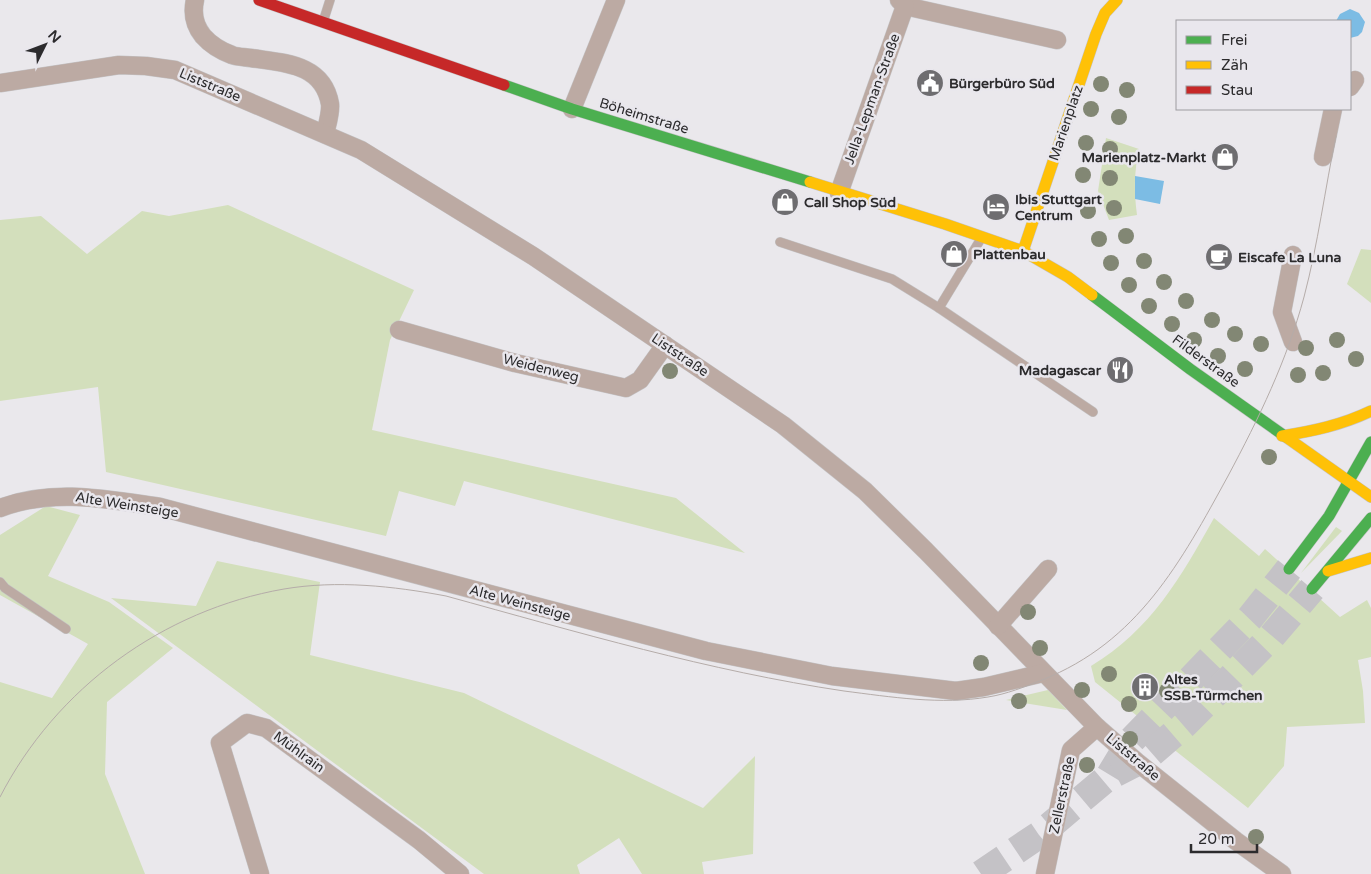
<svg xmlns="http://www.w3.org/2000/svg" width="1371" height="874" font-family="'Varela Round',sans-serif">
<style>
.green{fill:#d3dfbc}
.water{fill:#7cbce4}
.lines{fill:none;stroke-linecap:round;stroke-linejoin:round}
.primary-tunnel{stroke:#c4c2c6;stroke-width:28;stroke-dasharray:28 14;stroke-linecap:butt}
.lane-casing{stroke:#c4c3c5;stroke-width:10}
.street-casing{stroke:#c4c3c5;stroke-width:19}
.fast-casing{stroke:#c4c3c5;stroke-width:12}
.slow-casing{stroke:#c4c3c5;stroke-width:12}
.jam-casing{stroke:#c4c3c5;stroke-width:12}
.lane{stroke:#bcaaa3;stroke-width:9}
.street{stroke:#bcaaa3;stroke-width:18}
.fast{stroke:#4caf50;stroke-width:11}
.slow{stroke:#ffc107;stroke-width:11}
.jam{stroke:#c62828;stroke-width:11}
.tram{stroke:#b5aca9;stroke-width:1}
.tree{fill:#828774}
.labels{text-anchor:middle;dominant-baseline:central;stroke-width:5;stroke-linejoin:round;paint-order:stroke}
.poi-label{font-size:14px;font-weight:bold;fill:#2c2b2d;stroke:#e9e7ed;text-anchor:start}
.street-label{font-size:14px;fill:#2c2b2d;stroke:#e9e7ed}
</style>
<rect width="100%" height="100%" fill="#eae8ec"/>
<!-- green -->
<g class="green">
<path d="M1106,138L1139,149C1134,172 1134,192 1137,215L1109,220L1098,191Z"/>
<polygon points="228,205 414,290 390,340 372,430 676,498 745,553 464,481 455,506 399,491 386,536 106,472 98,387 0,401 0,220 41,216 87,254 142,211 169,216"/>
<polygon points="1361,249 1371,250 1371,303 1347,284"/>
<polygon points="46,506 80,515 48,576 109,602 173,648 107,702 105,774 145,874 0,874 0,682 52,698 88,644 0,595 0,535"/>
<path d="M1214,518L1259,556L1265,549L1340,617L1367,600L1371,608V657L1358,660L1363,691L1365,723L1287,727L1284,766L1248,808L1158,737L1141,719L1095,682L1091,666C1151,630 1181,577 1214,518Z"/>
<polygon points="1336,527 1342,531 1301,573"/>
<polygon points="217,561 320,582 310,655 464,693 703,808 755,756 753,854 702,862 704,874 642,874 619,838 577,865 580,874 484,874 111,598 196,606"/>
<polygon points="1048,690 1067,710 1006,700"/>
</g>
<!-- water -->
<g class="water">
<polygon points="1350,9 1359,13 1365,22 1362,32 1358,36 1350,38 1350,21 1336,21 1340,14"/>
<polygon points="1135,176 1164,181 1160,204 1135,199"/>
</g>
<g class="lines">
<!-- primary-tunnel -->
<g class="primary-tunnel">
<polyline points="1110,775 1130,742 1250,618 1289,569"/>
<polyline points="981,874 1039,835 1108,777 1147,757 1185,724 1272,636 1312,589"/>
</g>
<!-- lane casing -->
<g class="lane-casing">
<g id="lane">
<polyline points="323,22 330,0"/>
<polyline points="780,242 892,279 939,308 982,237"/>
<polyline points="939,308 1093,412"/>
<polyline points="0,582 5,588 66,629"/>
</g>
</g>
<!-- street casing -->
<g class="street-casing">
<g id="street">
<path d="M195,0C192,13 195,26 203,36C211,45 221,51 232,55C237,57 244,57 251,58C283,63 323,63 330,104C331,113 327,125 325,134"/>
<polyline points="899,0 905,6 1057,40"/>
<polyline points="0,83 119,65 146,66 175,70 361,150 533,256 783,425 865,491 926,551 1097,727 1137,762 1236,841 1282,874"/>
<polyline points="1350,87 1355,80"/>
<polyline points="572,109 616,0"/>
<polyline points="1323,157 1333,109"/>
<polyline points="839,193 905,6"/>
<polyline points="399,330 515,363 626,388 640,380 665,345"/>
<polyline points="1293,342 1282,312 1293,255"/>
<path d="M0,508C53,488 106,499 160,507L706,651L832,676L956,691L984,687L1043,673"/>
<polyline points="998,626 1048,569"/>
<polyline points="260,874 220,743 247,723 266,728 419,840 460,874"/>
<polyline points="1045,874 1071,750 1097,727"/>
</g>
</g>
<!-- fast casing -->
<g class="fast-casing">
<g id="fast">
<polyline points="504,85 572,109 810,182"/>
<polyline points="1092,295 1190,369 1286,437"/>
<polyline points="1289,569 1329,516 1371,442"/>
<polyline points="1312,589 1371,518"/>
</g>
</g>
<!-- slow casing -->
<g class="slow-casing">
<g id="slow">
<polyline points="810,182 945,224 1023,251 1068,277 1092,295"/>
<polyline points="1023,251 1096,34 1105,13 1117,0"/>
<path d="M1282,436C1313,431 1342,425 1371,411"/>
<polyline points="1286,437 1371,497"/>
<polyline points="1328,571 1371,558"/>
</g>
</g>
<!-- jam casing -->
<g class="jam-casing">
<polyline id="jam" points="259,0 504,85"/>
</g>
<!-- lane -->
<use href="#lane" class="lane"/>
<!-- street -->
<use href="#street" class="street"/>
<!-- fast -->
<use href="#fast" class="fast"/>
<!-- slow -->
<use href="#slow" class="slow"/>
<!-- jam -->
<use href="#jam" class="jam"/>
<!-- tram -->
<path class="tram" d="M0,797C56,688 163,610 284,589C337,580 393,586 446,596C577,632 709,671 844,691C891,697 941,705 988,697C1007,694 1024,687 1042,680C1138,642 1181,562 1228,476C1259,418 1287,360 1304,297C1318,244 1325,189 1336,136"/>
</g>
<!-- trees -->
<g class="tree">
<circle cx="1101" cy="84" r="8"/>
<circle cx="1127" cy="90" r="8"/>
<circle cx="1091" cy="109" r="8"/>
<circle cx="1119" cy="117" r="8"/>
<circle cx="1086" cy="143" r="8"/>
<circle cx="1110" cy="149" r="8"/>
<circle cx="1083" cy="175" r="8"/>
<circle cx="1110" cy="178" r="8"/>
<circle cx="1114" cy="208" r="8"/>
<circle cx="1088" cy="211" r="8"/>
<circle cx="1126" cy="236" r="8"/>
<circle cx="1099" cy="239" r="8"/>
<circle cx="1144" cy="261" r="8"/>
<circle cx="1111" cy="263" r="8"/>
<circle cx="1164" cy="282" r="8"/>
<circle cx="1129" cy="285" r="8"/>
<circle cx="1186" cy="301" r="8"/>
<circle cx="1149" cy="306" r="8"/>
<circle cx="1212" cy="320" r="8"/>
<circle cx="1172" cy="324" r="8"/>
<circle cx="1235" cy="334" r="8"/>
<circle cx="1194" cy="340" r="8"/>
<circle cx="1337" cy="340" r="8"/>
<circle cx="1261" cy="344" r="8"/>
<circle cx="1306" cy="348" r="8"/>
<circle cx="1218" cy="356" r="8"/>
<circle cx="1356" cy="359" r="8"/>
<circle cx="1245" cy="369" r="8"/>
<circle cx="670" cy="371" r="8"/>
<circle cx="1323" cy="373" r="8"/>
<circle cx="1298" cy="375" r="8"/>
<circle cx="1269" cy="457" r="8"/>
<circle cx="1028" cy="612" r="8"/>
<circle cx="1040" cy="648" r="8"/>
<circle cx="981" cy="663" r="8"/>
<circle cx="1109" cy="674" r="8"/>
<circle cx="1082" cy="690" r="8"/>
<circle cx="1167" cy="691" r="8"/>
<circle cx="1019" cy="701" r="8"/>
<circle cx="1129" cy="704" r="8"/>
<circle cx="1130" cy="739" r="8"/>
<circle cx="1087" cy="765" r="8"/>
<circle cx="1256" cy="837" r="8"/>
</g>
<!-- icons -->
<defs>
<g id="civic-disc" transform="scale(1.4375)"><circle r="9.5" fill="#6e6d70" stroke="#e9e7ed"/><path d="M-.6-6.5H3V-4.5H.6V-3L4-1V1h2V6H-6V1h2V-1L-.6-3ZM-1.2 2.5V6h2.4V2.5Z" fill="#fff"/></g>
<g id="shop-disc" transform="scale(1.4375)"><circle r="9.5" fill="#6e6d70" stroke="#e9e7ed"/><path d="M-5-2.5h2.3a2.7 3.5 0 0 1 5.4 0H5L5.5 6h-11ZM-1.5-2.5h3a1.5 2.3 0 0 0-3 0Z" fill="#fff"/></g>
<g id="hotel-disc" transform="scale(1.4375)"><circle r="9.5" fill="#6e6d70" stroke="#e9e7ed"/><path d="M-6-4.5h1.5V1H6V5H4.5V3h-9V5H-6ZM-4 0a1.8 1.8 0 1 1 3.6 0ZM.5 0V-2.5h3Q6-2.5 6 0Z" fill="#fff"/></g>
<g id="cafe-disc" transform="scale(1.4375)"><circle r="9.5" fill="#6e6d70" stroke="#e9e7ed"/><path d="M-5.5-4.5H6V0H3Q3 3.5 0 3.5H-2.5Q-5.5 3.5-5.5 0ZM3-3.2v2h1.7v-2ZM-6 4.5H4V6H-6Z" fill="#fff"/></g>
<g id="restaurant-disc" transform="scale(1.4375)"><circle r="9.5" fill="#6e6d70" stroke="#e9e7ed"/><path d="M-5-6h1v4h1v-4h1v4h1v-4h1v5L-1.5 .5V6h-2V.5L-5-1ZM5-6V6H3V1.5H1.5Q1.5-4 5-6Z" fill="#fff"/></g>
<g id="building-disc" transform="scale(1.4375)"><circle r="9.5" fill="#6e6d70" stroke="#e9e7ed"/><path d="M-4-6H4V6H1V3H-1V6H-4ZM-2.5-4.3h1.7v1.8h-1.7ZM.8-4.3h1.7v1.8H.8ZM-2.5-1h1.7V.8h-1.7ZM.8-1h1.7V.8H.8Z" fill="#fff"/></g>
</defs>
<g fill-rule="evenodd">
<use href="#civic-disc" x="930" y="83"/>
<use href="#shop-disc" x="1225" y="157"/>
<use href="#shop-disc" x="785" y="202"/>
<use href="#hotel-disc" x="996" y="207"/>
<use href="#shop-disc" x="954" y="254"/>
<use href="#cafe-disc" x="1219" y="257"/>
<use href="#restaurant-disc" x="1120" y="370"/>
<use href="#building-disc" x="1145" y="687"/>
</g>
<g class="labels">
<!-- poi labels -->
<g class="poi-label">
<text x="949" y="83">Bürgerbüro Süd</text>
<text x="1206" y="157" text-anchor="end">Marienplatz-Markt</text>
<text x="1015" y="199">Ibis Stuttgart<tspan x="1015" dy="16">Centrum</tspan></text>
<text x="804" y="202">Call Shop Süd</text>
<text x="973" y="254">Plattenbau</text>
<text x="1238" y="257">Eiscafe La Luna</text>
<text x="1101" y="370" text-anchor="end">Madagascar</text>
<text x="1164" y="679">Altes<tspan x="1164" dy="16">SSB-Türmchen</tspan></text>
</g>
<!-- street labels -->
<g class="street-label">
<text transform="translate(210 85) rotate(23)">Liststraße</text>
<text transform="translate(872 99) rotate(-70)">Jella-Lepman-Straße</text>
<text transform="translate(644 116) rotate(17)">Böheimstraße</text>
<text transform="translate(1066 123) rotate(-71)">Marienplatz</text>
<text transform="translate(680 355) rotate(34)">Liststraße</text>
<text transform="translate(1206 361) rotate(36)">Filderstraße</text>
<text transform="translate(541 368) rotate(14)">Weidenweg</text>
<text transform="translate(127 505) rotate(9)">Alte Weinsteige</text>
<text transform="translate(520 603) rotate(15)">Alte Weinsteige</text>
<text transform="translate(299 752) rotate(36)">Mühlrain</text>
<text transform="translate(1133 757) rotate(40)">Liststraße</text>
<text transform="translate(1062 795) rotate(-78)">Zellerstraße</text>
</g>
</g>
<!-- legend -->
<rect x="1176" y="20" width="175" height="90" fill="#e9e7ed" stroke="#9d9ca0"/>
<rect x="1186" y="36" width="25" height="8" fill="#4caf50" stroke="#9d9ca0"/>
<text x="1221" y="45" font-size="15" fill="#2c2b2d">Frei</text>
<rect x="1186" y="61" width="25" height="8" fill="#ffc107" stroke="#9d9ca0"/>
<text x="1221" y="70" font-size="15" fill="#2c2b2d">Zäh</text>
<rect x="1186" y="86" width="25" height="8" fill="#c62828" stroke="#9d9ca0"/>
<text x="1221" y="95" font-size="15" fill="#2c2b2d">Stau</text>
<!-- north arrow -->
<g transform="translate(45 45) rotate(48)" stroke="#e9e7ed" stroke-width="4" paint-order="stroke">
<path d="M0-4L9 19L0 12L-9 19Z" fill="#2c2b2d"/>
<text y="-8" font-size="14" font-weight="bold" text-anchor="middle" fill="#2c2b2d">N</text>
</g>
<!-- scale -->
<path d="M1191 844v8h66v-8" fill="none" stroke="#2c2b2d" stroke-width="2.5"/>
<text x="1198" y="844" font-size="15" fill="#2c2b2d" stroke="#e9e7ed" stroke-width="4" paint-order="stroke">20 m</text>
</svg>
